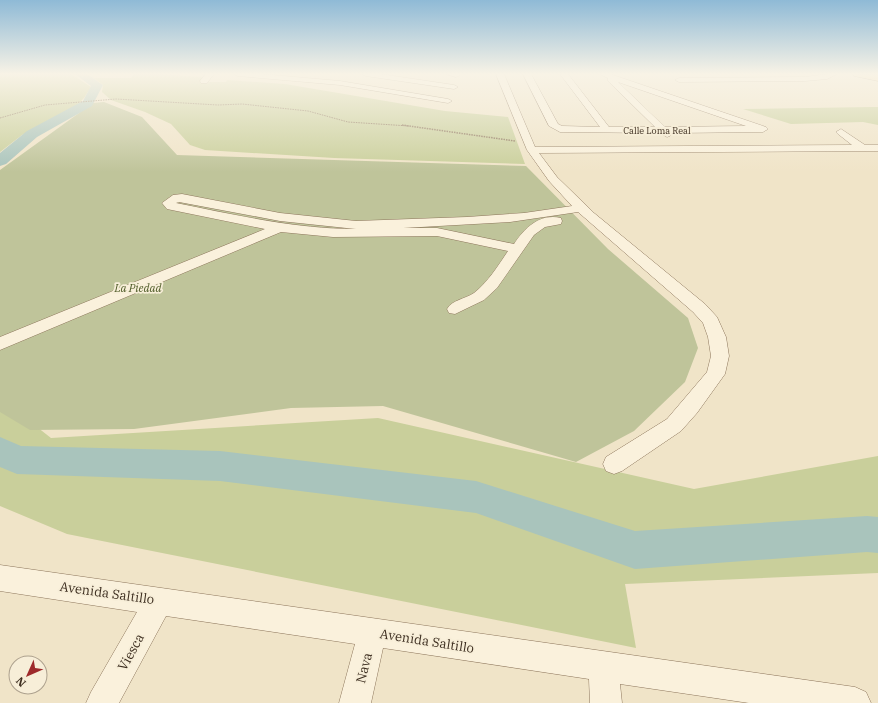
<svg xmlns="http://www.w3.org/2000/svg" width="878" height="703" font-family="'IBM Plex Serif',serif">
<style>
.green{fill:#c9cf9b}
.cemetery{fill:#bfc49a}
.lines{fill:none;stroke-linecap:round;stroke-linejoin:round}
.river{fill:#a9c4bc;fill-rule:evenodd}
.minor-casing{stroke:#8d765c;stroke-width:1}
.major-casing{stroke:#5b4430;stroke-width:1}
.path-far1{stroke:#8d765c;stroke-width:1;stroke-dasharray:1.5 1;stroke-linecap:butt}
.path{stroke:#8d765c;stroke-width:1.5;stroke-dasharray:1.5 1;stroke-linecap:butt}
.minor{fill:#faf1dc;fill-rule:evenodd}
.major{fill:#f3d9a0;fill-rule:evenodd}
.labels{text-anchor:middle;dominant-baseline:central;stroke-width:3.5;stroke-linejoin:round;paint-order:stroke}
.far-street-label{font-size:9px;fill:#3d2e20;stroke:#f7eed8}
.park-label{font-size:11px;font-style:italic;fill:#4d5a26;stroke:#f7eed8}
.near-street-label{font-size:13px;fill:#3d2e20;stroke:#f7eed8}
</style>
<rect width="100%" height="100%" fill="#f0e4c8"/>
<!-- green -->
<g class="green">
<polygon points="0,74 71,74 91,87 84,98 75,107 22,135 0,152"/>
<polygon points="134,74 159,74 202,77 201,82 226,82 227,80 285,84 445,111 508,117 525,164 334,158 205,150 190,145 171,124 145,112 111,100 102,92 103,85 94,78 131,78"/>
<polygon points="871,107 878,107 878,125 863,122 791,124 743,109"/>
<polygon points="0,398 51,438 378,418 694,489 878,456 878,573 625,584 636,648 67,534 0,506"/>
</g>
<!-- cemetery -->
<polygon class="cemetery" points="104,102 142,117 177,155 526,166 608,249 688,318 698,348 685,382 634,431 576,462 383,406 291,408 134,429 30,430 0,412 0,170 93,103"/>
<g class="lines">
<!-- river -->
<g class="river">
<polygon points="75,74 87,74 103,85 92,106 37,137 6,164 0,166 0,153 27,131 83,101 91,86"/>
<polygon points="0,437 21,446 220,451 476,481 635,531 867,516 878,517 878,553 867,552 635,569 476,513 220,481 17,474 0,467"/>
</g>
<!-- minor casing -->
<g class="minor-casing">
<g id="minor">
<polygon points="206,74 214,74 207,83 201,83 200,81"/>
<polygon points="234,74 261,74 340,81 448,99 452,101 448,103 340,85 238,76"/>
<polygon points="362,74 380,74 454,85 458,87 454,89 366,76"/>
<polygon points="446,74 459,74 460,75 456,77"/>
<path d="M496,74H504L535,147L852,145L838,134L836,132L841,129L865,145H878V151L539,153L557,177L594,213L705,304L717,317L726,337L729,356L725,374L697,413L681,431L622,471L614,474L606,471L603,464L606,457L667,419L707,372L711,356L708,337L703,323L693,312L578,212L510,222L403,228H437L514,244C524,229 539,213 561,218L562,221L561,224L545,227L534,235L497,288L484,300L455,314L449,313L447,309C452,300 465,299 474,293C488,282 498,266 508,251L437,236L333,237L281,232L0,350V337L265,229L167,209L162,203L173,195L182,194L280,213L356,221L467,217L524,213L572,206L549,181L527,150ZM179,202L280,221L356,229C295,229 236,215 176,203Z"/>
<path d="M523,74H531L558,124L562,126L600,127L560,74H568L609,127H655L608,81V78L599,74H610L766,127L768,129L763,132L671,133L670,136L667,137L660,133L560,132L549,126ZM618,82L746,126L665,127Z"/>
<polygon points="828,74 837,74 827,79 805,81 679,82 675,80 679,78 805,77"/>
<polygon points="0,565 855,687 866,692 871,703 749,703 620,684 622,703 590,703 589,679 383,648 371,703 339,703 355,644 166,616 119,703 86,703 91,692 137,612 0,591"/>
</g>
</g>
<!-- major casing -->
<g class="major-casing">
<polygon id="major" points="853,74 878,75 878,81 854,76"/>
</g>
<!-- path-far1 -->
<polyline class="path-far1" points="0,118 45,105 116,99 218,105 242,104 308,111 348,122 409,126"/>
<!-- path -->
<polyline class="path" points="402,125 515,141"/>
<!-- minor -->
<use href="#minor" class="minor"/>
<!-- major -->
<use href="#major" class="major"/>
</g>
<!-- sky -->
<linearGradient id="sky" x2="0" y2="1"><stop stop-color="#8fbad6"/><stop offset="0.43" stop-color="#f8f3e6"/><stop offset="1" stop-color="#f8f3e6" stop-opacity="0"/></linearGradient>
<rect width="878" height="172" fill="url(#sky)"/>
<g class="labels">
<!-- far-street labels -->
<g class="far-street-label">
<text x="657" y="130">Calle Loma Real</text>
</g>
<!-- park labels -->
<g class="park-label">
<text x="138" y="288">La Piedad</text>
</g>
<!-- near-street labels -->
<g class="near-street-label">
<text transform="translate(107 593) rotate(8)">Avenida Saltillo</text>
<text transform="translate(427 641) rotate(9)">Avenida Saltillo</text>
<text transform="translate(131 652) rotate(-61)">Viesca</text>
<text transform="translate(364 668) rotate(-76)">Nava</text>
</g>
</g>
<!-- north arrow -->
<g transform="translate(28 675) rotate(225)"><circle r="19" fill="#f7eed8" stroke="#ada18e"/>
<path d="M0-3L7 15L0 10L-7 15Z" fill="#9e2a2b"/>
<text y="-6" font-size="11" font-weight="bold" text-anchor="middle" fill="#3d2e20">N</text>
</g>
</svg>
